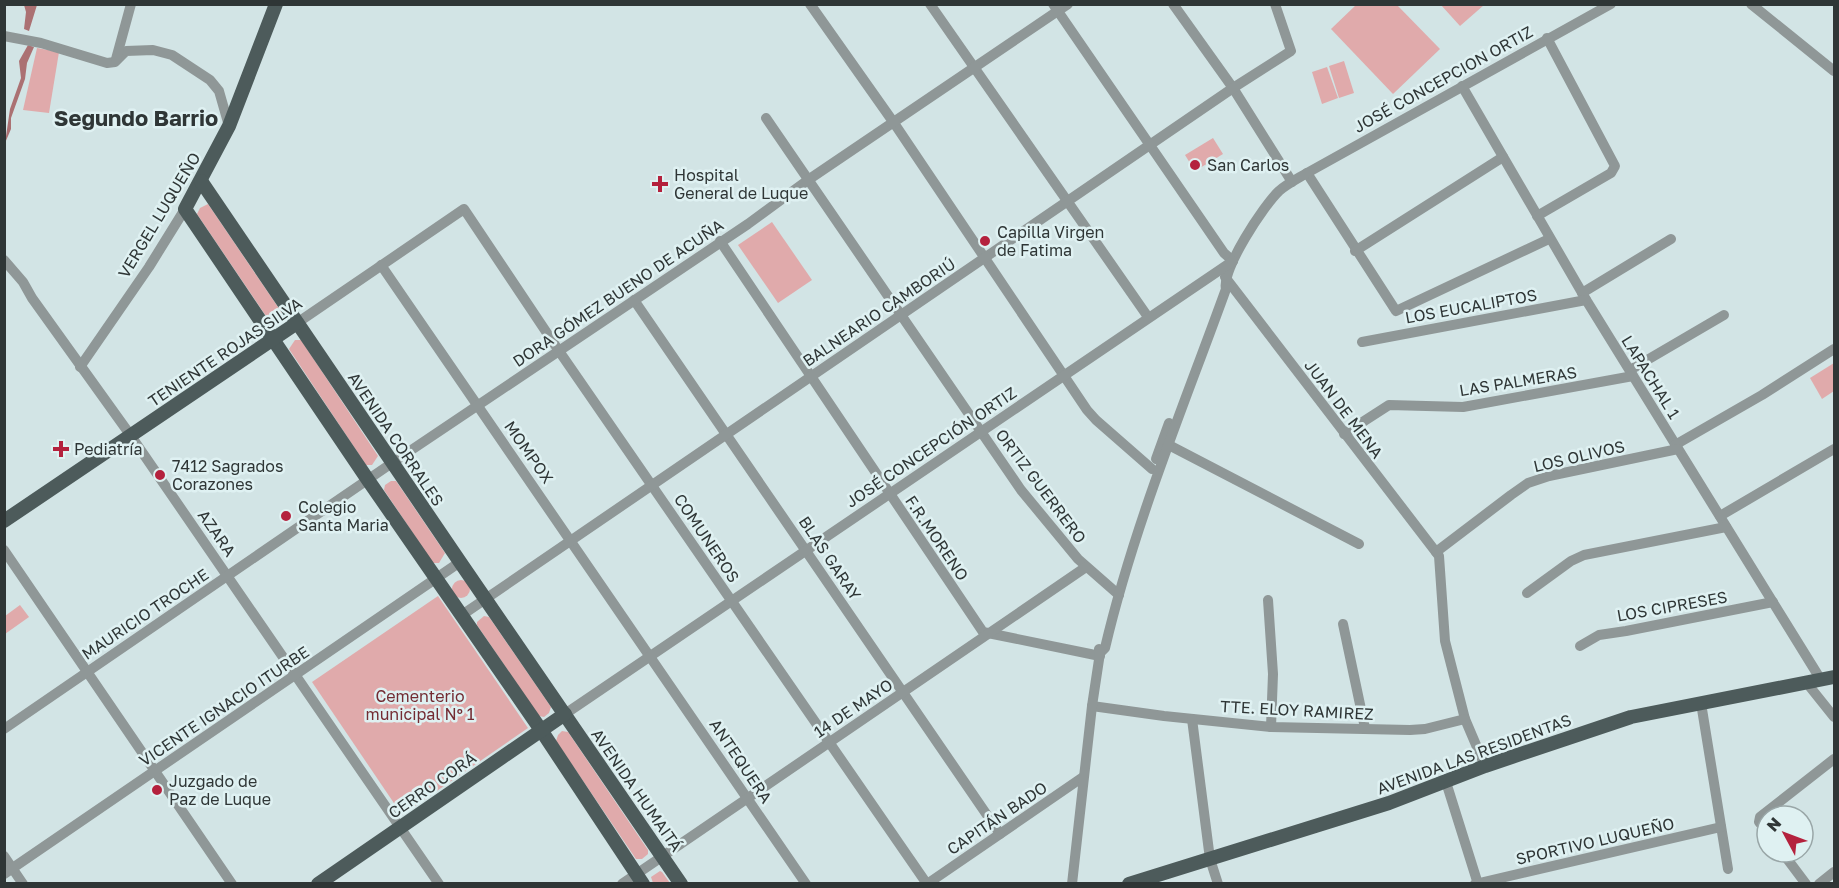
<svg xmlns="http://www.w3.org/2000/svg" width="1839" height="888" font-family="'Golos Text',sans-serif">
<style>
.green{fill:#e0aaab}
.water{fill:#ab7173}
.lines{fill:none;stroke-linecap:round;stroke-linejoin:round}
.minor{stroke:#8f9797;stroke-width:10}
.major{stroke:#4d5b5b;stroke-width:14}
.poi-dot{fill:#b4213d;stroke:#dff1f2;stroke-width:2}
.labels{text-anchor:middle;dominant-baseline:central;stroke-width:5;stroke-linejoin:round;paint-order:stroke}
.street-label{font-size:16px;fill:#2f3636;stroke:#dff1f2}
.poi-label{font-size:16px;fill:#2f3636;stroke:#dff1f2;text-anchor:start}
.park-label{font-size:16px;fill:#732b32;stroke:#dff1f2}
.district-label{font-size:22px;font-weight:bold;fill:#2f3636;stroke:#dff1f2}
</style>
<rect width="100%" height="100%" fill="#d2e4e5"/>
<!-- green -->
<g class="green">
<polygon points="1356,5 1397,5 1440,49 1393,94 1331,29"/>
<polygon points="1441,5 1484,5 1460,26"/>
<polygon points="37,48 59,52 49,113 23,110"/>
<polygon points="1344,61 1354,93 1339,98 1329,66"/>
<polygon points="1327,67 1338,98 1322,104 1312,72"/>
<polygon points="1213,138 1223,154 1195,171 1185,155"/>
<polygon points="208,204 282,313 281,318 277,322 270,322 197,214 200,208"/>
<polygon points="772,222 812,280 778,303 738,245"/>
<polygon points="295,340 301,340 378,456 372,465 366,465 289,349"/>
<polygon points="1834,363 1834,391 1822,399 1810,378"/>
<polygon points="391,481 396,481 445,553 439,563 433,563 384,490 385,485"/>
<circle cx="461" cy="589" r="9"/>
<polygon points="438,596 528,728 402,815 312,682"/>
<polygon points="20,605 29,617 5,634 5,616"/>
<polygon points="484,616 489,617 551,707 549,713 544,717 539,716 477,625 477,622"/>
<polygon points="562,731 568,732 648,850 648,854 642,859 636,859 556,741 558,735"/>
<polygon points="660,871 662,872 670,883 653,883 651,877"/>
</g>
<!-- water -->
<g class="water">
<polygon points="24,5 37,5 29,31 24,29 26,12"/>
<polygon points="28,45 34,47 27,63 25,79 11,118 11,129 5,143 10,109 21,78 19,61"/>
</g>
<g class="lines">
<!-- minor -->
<g class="minor">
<polyline points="810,4 894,123 1087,410 1096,420 1152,469"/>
<polyline points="930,4 1148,317"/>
<polyline points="1053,4 1224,253 1233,261"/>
<polyline points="1173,4 1233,88 1292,182"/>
<polyline points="1751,4 1834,71"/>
<polyline points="4,36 41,43 107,63 115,62 126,51 153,50 172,55 210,80 219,91 229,126"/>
<polyline points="116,59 131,4"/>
<polyline points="1462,86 1588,303 1821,680"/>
<polyline points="766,118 1021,490 1078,559 1119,595"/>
<polyline points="1307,173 1396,311 1549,239"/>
<polyline points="1537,216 1611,173 1615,166 1547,38"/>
<polyline points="720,241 983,632 1100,656"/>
<polyline points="1355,251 1503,157"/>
<polyline points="4,260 23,282 32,298 131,436 439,884"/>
<polyline points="381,265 806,884"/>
<polyline points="1225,277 1439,556 1445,641 1465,719 1485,766"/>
<polyline points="1582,293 1671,239"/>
<polyline points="634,300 1000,834"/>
<polyline points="297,323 464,209 559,351 927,884"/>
<polyline points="1362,342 1586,300"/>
<polyline points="80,367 149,267 185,209"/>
<polyline points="1630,370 1724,315"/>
<polyline points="1344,434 1389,405 1463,407 1633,376"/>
<polyline points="1163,442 1359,544"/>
<polyline points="1675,445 1762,395 1834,349"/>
<polyline points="1156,459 1169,423"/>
<polyline points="1720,516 1834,449"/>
<polyline points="4,550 232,884"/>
<polyline points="1436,552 1511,495 1528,483 1549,476 1678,449"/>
<polyline points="1527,593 1571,561 1584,555 1726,527"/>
<polyline points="1268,600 1273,674 1271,727"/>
<polyline points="462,615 1233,88 1291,51 1275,4"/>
<polyline points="1343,624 1365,728"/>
<polyline points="1580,646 1599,635 1626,631 1773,602"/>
<path d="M1100,653L1105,648C1134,525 1183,408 1226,289C1221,270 1264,205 1279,191C1287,184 1297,179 1307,173L1611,4"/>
<polyline points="1806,682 1834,717"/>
<polyline points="1701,703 1728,869"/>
<polyline points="1092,706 1164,716 1271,727 1410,730 1425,729 1465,719"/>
<polyline points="565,714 1233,261"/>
<polyline points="1192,719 1210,859 1218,884"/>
<polyline points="4,729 392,463 748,224 808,180 1068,4"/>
<polyline points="1446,782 1478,884"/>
<polyline points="1767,832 1759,822 1760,817 1834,759"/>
<polyline points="1782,852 1806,884"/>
<polyline points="4,856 23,884"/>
<polyline points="4,874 460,562"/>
<polyline points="622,884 1086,567"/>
<polyline points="927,884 1083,777"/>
<polyline points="1072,884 1092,706 1100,653 1099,649"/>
<polyline points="1475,884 1721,827"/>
<polyline points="1819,884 1834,872"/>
</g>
<!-- major -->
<g class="major">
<polyline points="276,4 229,126 185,209 368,480 541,730 643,884"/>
<polyline points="201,181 460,562 681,884"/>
<polyline points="4,521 297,323"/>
<polyline points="318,884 565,714"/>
<polyline points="1129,884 1389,803 1485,766 1631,717 1834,677"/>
</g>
</g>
<!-- markers -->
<g class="poi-dot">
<circle cx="1195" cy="165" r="6"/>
<path d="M657 175h6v6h6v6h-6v6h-6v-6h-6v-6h6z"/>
<circle cx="985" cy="241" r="6"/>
<path d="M58 440h6v6h6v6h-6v6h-6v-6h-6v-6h6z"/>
<circle cx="160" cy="475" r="6"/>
<circle cx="286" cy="516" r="6"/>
<circle cx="157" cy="790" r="6"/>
</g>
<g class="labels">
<!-- street labels -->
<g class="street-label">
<text transform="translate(1443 79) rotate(-29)">JOSÉ CONCEPCION ORTIZ</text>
<text transform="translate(159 215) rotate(-59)">VERGEL LUQUEÑO</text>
<text transform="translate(618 293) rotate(-34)">DORA GÓMEZ BUENO DE ACUÑA</text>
<text transform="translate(1471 306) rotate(-10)">LOS EUCALIPTOS</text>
<text transform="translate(879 312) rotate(-34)">BALNEARIO CAMBORIÚ</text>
<text transform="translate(225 352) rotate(-34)">TENIENTE ROJAS SILVA</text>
<text transform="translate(1651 377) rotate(58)">LAPACHAL 1</text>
<text transform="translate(1518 381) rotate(-9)">LAS PALMERAS</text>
<text transform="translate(1344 409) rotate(53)">JUAN DE MENA</text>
<text transform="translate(396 439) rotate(56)">AVENIDA CORRALES</text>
<text transform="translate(931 447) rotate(-34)">JOSÉ CONCEPCIÓN ORTIZ</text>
<text transform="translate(529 452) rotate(55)">MOMPOX</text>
<text transform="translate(1579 456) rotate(-13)">LOS OLIVOS</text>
<text transform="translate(1041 486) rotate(53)">ORTIZ GUERRERO</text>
<text transform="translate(217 533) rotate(55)">AZARA</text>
<text transform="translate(707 538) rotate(56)">COMUNEROS</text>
<text transform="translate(937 538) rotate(56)">F.R.MORENO</text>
<text transform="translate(830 558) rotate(56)">BLAS GARAY</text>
<text transform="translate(1672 606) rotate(-10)">LOS CIPRESES</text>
<text transform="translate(145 614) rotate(-34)">MAURICIO TROCHE</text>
<text transform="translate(224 706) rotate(-34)">VICENTE IGNACIO ITURBE</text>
<text transform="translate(853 708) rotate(-34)">14 DE MAYO</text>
<text transform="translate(1297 710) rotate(3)">TTE. ELOY RAMIREZ</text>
<text transform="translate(1474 754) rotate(-20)">AVENIDA LAS RESIDENTAS</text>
<text transform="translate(741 761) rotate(56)">ANTEQUERA</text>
<text transform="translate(432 785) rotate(-35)">CERRO CORÁ</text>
<text transform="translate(637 790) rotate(55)">AVENIDA HUMAITÁ</text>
<text transform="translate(997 818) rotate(-34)">CAPITÁN BADO</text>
<text transform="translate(1595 841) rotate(-13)">SPORTIVO LUQUEÑO</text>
</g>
<!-- poi labels -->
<g class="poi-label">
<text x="1207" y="165">San Carlos</text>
<text x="674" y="175">Hospital<tspan x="674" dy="18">General de Luque</tspan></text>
<text x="997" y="232">Capilla Virgen<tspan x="997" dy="18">de Fatima</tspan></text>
<text x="74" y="449">Pediatría</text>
<text x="172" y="466">7412 Sagrados<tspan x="172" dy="18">Corazones</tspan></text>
<text x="298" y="507">Colegio<tspan x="298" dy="18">Santa Maria</tspan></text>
<text x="169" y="781">Juzgado de<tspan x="169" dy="18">Paz de Luque</tspan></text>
</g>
<!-- park labels -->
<g class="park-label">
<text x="420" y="696">Cementerio<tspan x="420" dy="18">municipal Nº 1</tspan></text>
</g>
<!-- district labels -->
<g class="district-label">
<text x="136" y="117">Segundo Barrio</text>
</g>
</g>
<!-- border -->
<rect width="1839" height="888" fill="none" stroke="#2f3636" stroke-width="12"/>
<!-- north arrow -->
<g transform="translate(1785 834) rotate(311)"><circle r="28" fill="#dff1f2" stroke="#99a6a7" stroke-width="1.5"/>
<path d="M0-4.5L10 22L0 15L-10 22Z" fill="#b4213d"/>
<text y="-9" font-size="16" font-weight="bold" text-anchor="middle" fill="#2f3636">N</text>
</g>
</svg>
